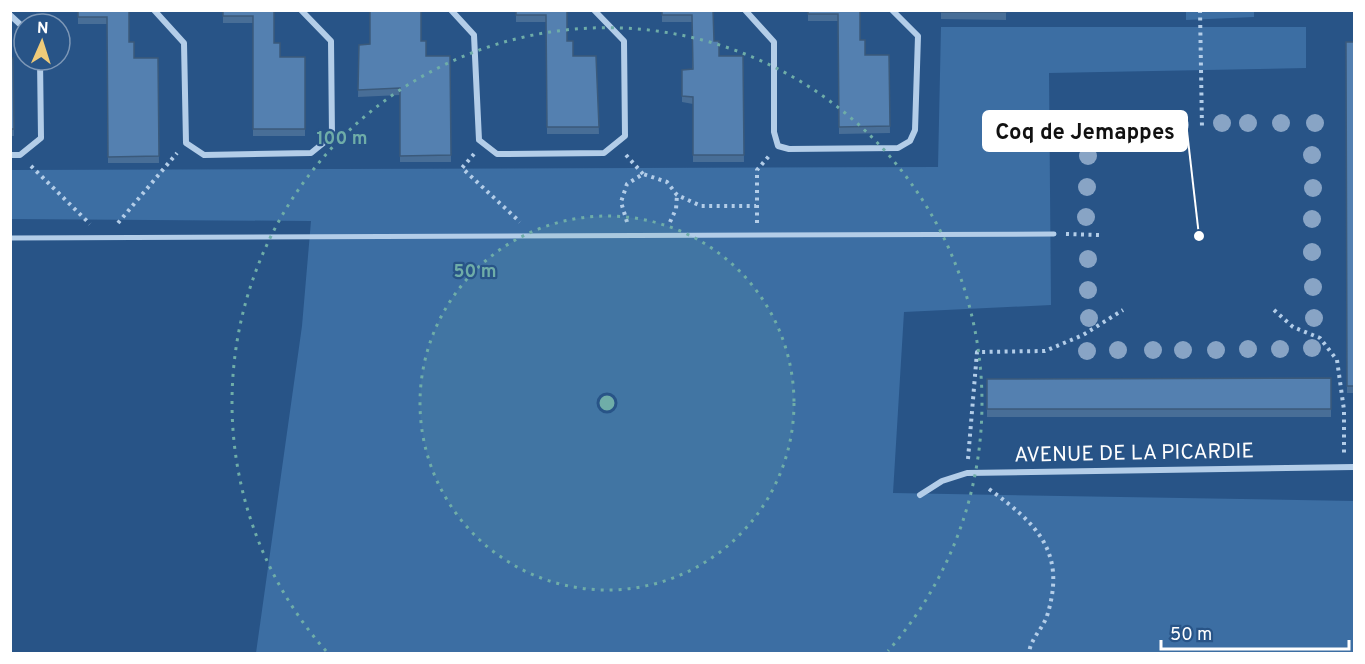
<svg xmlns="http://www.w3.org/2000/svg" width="1365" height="664" font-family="Overpass,sans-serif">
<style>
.green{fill:#3c6ea3}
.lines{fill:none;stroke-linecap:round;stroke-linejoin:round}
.path{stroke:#b3cde8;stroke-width:4;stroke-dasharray:3 4.5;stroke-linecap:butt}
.pedestrian{stroke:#b3cde8;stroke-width:5}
.minor{stroke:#b3cde8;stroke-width:6}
.tree{fill:#88a4c5}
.wall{fill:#486e97}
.building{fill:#5480b0;stroke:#3b5a7b;stroke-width:1.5}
.ring{fill:none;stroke:#6fada8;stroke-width:3;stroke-dasharray:3 6}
.labels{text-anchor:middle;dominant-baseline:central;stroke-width:4.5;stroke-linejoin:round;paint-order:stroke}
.street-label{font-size:21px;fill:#fff;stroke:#285487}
.centre{fill:#6fada8;stroke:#285487;stroke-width:3}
.ring-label{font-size:18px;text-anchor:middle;font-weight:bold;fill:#6fada8;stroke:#285487;stroke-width:4.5;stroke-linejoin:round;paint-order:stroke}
.leader{fill:none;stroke:#fff;stroke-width:2}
.callout-dot{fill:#fff;stroke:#285487;stroke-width:2}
.callout{fill:#fff;stroke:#fff;stroke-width:2}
.callout-label{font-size:22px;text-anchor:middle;font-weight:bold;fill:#111}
</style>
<rect width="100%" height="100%" fill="#285487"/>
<!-- green -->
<g class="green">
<polygon points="1186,11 1254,11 1254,17 1186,20"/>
<polygon points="941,27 1306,27 1306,68 1049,73 1051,305 904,312 893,493 1354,501 1354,653 256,653 302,326 311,221 11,219 11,170 938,167"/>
</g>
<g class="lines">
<!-- path -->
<g class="path">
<polyline points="1200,10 1202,128"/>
<polyline points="474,154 462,168 520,222"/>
<polyline points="626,155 643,174"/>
<polyline points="31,166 90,224"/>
<polyline points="627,222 621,202 627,184 643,174 667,182 677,195 701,206 756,206"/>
<polyline points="670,222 676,209 677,195"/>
<polyline points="118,223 177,153"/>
<polyline points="757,223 757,170 769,156"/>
<polyline points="1066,234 1099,235"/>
<polyline points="1274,310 1293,327 1320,338 1337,360 1344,410 1344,453"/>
<polyline points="968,459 977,352 1045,351 1083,335 1123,310"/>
<path d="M989,489C1037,524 1067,552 1047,616C1042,630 1030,639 1029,654"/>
</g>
<!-- pedestrian -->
<polyline class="pedestrian" points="10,238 1054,234"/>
<!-- minor -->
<g class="minor">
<polyline points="154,10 184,43 186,143 204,155 311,153 332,136 331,41 301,10"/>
<polyline points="451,10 474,35 479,140 497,154 604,153 625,136 624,41 594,10"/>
<polyline points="745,10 774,42 774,132 778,146 789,149 898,148 910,141 915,130 918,36 892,10"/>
<polyline points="10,15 24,28"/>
<polyline points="10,155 20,155 41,138 40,60"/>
<polyline points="920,495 942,481 967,473 1354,467"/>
</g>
</g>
<!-- trees -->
<g class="tree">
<circle cx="1222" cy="123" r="9"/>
<circle cx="1248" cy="123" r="9"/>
<circle cx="1281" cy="123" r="9"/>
<circle cx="1315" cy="123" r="9"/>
<circle cx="1180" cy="125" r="9"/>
<circle cx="1312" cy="155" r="9"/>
<circle cx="1088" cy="156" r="9"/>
<circle cx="1087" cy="187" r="9"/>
<circle cx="1313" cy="188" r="9"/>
<circle cx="1086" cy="217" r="9"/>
<circle cx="1312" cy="219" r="9"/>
<circle cx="1312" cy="252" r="9"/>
<circle cx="1088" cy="259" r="9"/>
<circle cx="1313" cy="287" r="9"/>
<circle cx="1088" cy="290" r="9"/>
<circle cx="1089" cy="318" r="9"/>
<circle cx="1314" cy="318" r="9"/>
<circle cx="1312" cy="348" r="9"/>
<circle cx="1248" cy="349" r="9"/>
<circle cx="1280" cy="349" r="9"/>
<circle cx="1118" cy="350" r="9"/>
<circle cx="1153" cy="350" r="9"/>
<circle cx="1183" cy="350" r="9"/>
<circle cx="1216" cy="350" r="9"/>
<circle cx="1087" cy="351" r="9"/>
</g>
<!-- wall -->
<g class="wall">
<polygon points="78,10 129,10 129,42 134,58 158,58 159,163 108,163 107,24 78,24"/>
<polygon points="223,10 274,10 274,43 280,57 305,57 305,136 253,136 253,23 223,23"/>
<polygon points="516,10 567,10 567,41 573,56 596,56 599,134 547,134 546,22 516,22"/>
<polygon points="662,10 713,10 714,41 719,56 743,56 744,162 693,162 693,104 682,102 682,77 692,69 692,22 662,22"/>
<polygon points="808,10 860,10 860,40 865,55 889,55 890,133 839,134 838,21 808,21"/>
<polygon points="941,10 1006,10 1006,20 941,19"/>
<polygon points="421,41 426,56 450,56 451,162 400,162 400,95 358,97 359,45"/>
<polygon points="1354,42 1354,393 1347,393 1346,50"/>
<polygon points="10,58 13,58 14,136 10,136"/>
<polygon points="1331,378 1331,417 987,417 987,379"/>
</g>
<!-- building -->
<g class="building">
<polygon points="78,10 129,10 129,42 134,42 134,58 158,58 159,156 108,157 107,17 78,17"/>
<polygon points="223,10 274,10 274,43 280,43 280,57 305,57 305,129 253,129 253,16 223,16"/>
<polygon points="370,10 421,10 421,41 426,41 426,56 450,56 451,155 400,156 400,88 358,90 359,45 370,44"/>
<polygon points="516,10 567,10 567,41 573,41 573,56 596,56 599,127 547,127 546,15 516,15"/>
<polygon points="662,10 713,10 714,41 719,41 719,56 743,56 744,155 693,155 693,97 682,96 682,70 693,69 692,15 662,15"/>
<polygon points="808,10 860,10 860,40 865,40 865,55 889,55 890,126 839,127 838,14 808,14"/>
<rect x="941" y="10" width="65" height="2"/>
<polygon points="1346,42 1354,42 1354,386 1347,386"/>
<polygon points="10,58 13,58 14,129 10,129"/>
<polygon points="1331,378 1331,409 987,409 987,379"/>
</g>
<!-- distance rings -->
<circle cx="607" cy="403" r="187" fill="#6fada8" fill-opacity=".12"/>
<g class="ring">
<circle cx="607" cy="403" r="187"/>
<path d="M326 651A375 375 0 1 1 888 651"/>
</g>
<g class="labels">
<!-- street labels -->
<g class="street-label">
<text transform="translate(1134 454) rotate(-1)">AVENUE DE LA PICARDIE</text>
</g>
</g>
<circle cx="607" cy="403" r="9" class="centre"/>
<g class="ring-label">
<text x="342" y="144">100 m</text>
<text x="475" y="277">50 m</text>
</g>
<!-- callouts -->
<path class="leader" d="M1199 236L1187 131"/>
<circle class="callout-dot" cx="1199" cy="236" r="6"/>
<rect class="callout" x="983" y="111" width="204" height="40" rx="6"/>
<g class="callout-label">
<text x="1085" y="139">Coq de Jemappes</text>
</g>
<!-- border -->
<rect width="1365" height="664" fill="none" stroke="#ffffff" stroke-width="24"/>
<!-- north arrow -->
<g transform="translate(42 42) rotate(3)"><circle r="28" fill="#285487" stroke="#7e98b7" stroke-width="1.5"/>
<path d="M0-4.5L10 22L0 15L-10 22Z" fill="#f0cb79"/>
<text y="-9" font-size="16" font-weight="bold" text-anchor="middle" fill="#ffffff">N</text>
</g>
<!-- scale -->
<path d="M1161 640v9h188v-9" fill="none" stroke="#ffffff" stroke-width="3"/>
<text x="1170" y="640" font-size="18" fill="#ffffff" stroke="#285487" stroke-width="4.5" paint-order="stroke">50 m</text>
</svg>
